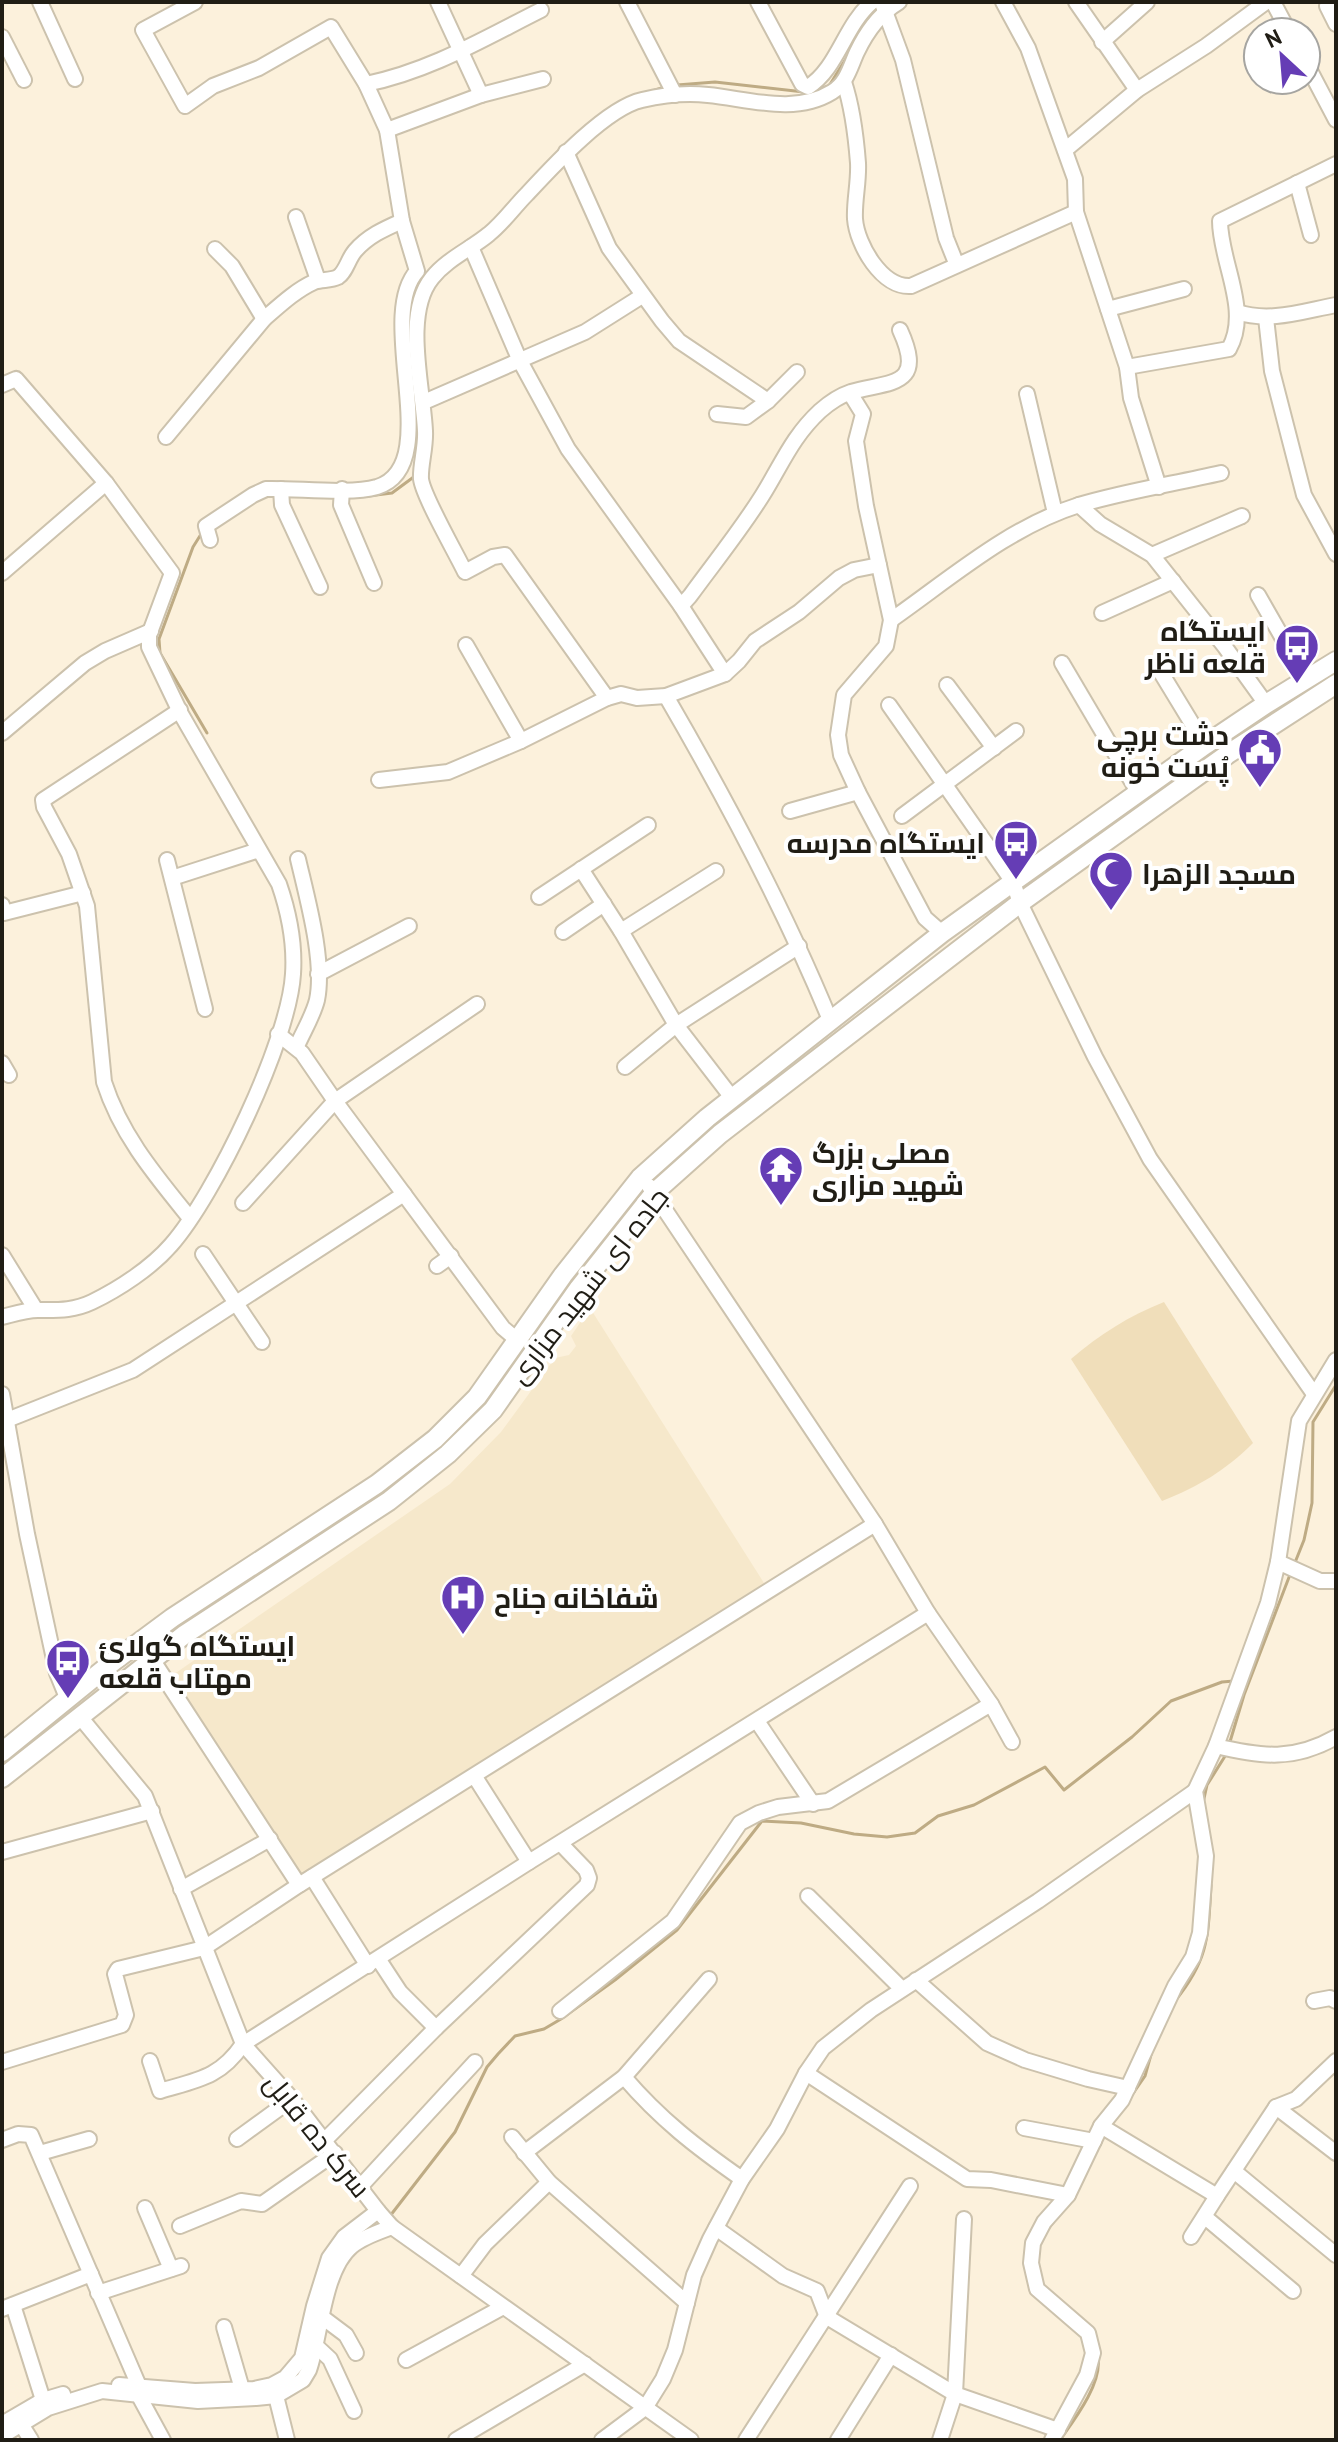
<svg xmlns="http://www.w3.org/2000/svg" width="1338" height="2442" font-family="'PT Sans',Cairo,sans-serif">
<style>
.built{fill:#f6e8cb}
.pitch{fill:#f0deba}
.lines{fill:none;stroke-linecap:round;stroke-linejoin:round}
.stream{stroke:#beab84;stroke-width:3}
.minor-casing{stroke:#ccc2ad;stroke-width:18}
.major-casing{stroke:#ccc2ad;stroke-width:22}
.minor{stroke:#fff;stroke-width:14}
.major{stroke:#fff;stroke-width:18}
.labels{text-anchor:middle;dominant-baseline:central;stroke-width:8;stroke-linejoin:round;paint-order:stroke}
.poi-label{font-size:28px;font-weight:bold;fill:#201d15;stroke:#fff;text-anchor:start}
.street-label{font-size:28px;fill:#201d15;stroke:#fff}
</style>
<rect width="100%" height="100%" fill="#fcf1dc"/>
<!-- built -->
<polygon class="built" points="590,1308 769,1591 295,1885 164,1681 450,1484 501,1432 555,1358 569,1355 576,1346 571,1336"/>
<!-- pitch -->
<path class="pitch" d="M1164,1302L1253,1443C1226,1470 1198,1487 1162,1501L1071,1359C1100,1334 1129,1316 1164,1302Z"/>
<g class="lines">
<!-- stream -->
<g class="stream">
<polyline points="677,85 715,82 804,92"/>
<polyline points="815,90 829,86 847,57"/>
<polyline points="642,94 665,87"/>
<polyline points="368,496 392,493 415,476"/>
<polyline points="203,531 193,547 159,639 160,653 207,733"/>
<polyline points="1294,1565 1304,1540 1312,1503 1313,1422 1336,1385"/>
<polyline points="1229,1745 1244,1695 1291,1572"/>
<polyline points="1203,1803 1207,1785 1227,1753"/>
<path d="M1175,2001C1209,1959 1208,1937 1211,1885"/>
<polyline points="1110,2127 1145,2076 1152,2051"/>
<polyline points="1075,2194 1083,2180"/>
<polyline points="390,2216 455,2132 487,2067 498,2054 515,2036 544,2029 561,2019 615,1980 677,1930 762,1821 801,1823 854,1834 887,1837 915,1833 938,1816 974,1805 1045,1767 1064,1790 1132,1737 1171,1701 1222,1682 1234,1681"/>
<polyline points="1048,2229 1060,2213"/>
<path d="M1060,2440C1074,2420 1102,2384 1098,2358"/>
</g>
<!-- minor casing -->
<g class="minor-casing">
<g id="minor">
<polyline points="40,2 75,79"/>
<path d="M195,2L143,30L185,106L213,86L259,68L331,27L366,84L387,130L402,221L417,271C374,319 446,466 377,487C348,495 298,488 266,489L253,495L206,526L210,540"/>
<polyline points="438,2 481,95"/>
<polyline points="627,2 675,95"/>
<path d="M758,2L802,84L808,87C838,68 844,26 872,2"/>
<polyline points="1003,2 1028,48 1075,179 1076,212 1127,367 1131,398 1159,487"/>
<polyline points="1076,2 1137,90"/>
<polyline points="1273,2 1289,32"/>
<polyline points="882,3 903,60 946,238 956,263"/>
<polyline points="1327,6 1336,24"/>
<polyline points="2,37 24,80"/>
<polyline points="1102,42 1147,2"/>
<polyline points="1306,63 1336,120"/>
<path d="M844,82C852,106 856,137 858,163C859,182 854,201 855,219C857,245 882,288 911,286L1076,212"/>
<path d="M366,84C430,71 483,39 541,10"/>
<polyline points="387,130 481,95 543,79"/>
<polyline points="1065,150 1137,90 1206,46 1266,2"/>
<polyline points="566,152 609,248 662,321 679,341 768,401"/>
<polyline points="1297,183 1311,235"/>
<polyline points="296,217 318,280"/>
<path d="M471,247L520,361L568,449L681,606L690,596C714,563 740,531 762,496C782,464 792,437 820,411C829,403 839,396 851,392C891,381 926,387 900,330"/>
<polyline points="215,249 232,266 264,319"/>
<polyline points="1108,309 1184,289"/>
<path d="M1237,312C1270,323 1303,311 1336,305"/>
<polyline points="1266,318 1272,371 1304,495 1336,554"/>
<path d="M1127,367L1229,349C1251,310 1220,262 1220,221L1336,164"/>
<path d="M2,385L16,379L106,483L172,573L149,635V647L181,714L279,884C289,913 295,944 293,974C289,1041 215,1195 171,1245C151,1268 119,1289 92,1302C73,1311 58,1310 38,1310C26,1310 14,1314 2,1317"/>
<polyline points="850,393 863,414 856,441 866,506 891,620 886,646 844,695 838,735 841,755 858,792 925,918 942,933"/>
<polyline points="1027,394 1055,513"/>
<polyline points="424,402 585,332 642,296"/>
<polyline points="717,414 746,417 768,401 797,372"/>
<path d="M166,437L264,319C279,306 296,290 314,282C322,279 330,281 338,277C346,272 348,259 355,251C368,236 384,229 402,221"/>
<polyline points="281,489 282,505 320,587"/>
<polyline points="342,489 341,505 374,583"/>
<path d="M1079,505C1126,491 1173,484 1221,473"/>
<polyline points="1152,555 1242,516"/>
<polyline points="2,573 106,483"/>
<polyline points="1258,595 1306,679"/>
<polyline points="681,606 725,674"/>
<polyline points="1102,613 1173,581"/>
<path d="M891,620C951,578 1009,527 1079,505L1100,524L1152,555L1225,647L1266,704"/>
<polyline points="466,645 521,741"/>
<polyline points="1062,663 1138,792"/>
<polyline points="1160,671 1205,745"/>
<polyline points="947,685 994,748"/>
<path d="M666,696C727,801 784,908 830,1020"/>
<path d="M607,698L505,555L493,557L465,572C456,553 423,496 421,479C420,466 426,447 425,431C423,387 403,314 432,278C447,259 471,249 489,234C503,223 514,207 527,194C552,167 606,108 642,100C663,95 688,93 708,95C749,99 795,115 832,92C847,83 850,67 857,52C867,31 879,14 899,2"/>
<polyline points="889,705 1013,882 1020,903 1095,1057 1150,1159 1314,1394"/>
<path d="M180,710L43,800L44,807L69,854L87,906L104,1082C121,1135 155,1175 189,1217"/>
<polyline points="2,733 85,663 105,651 151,631"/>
<polyline points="379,780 448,772 521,741 607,698 621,694 637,698 666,696 725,674 739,661 755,641 799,612 839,578 854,570 879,565"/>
<polyline points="790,811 858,792"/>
<polyline points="902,816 1016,731"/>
<polyline points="167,860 205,1009"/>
<polyline points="581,869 621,931 676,1025 733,1099"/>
<polyline points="172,878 259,850"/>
<polyline points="539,897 648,825"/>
<polyline points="2,905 4,913 83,893"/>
<polyline points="621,931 716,871"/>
<polyline points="563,932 604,904"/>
<polyline points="318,974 409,926"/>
<polyline points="278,1034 302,1053 335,1101 503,1328 516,1339"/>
<path d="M297,1046C303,1032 313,1016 317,1000C325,961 307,898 298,859"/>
<polyline points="2,1063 9,1075"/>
<polyline points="625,1067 676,1025 799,946"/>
<polyline points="649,1186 875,1524 928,1613 991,1704 1012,1742"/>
<polyline points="243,1203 335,1101 477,1004"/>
<polyline points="203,1254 262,1342"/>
<polyline points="2,1255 36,1310"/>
<polyline points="437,1266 451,1256"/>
<polyline points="2,1394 27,1534 57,1673 68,1700"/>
<polyline points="7,1420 133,1370 404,1194"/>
<polyline points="1278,1562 1320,1581 1336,1581"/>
<polyline points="152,1659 299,1885"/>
<polyline points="81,1718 145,1796 243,2044 292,2099 378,2211 392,2227 691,2440"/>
<polyline points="757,1721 813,1804"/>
<path d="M1216,1746C1262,1757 1294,1761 1336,1737"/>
<polyline points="475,1777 529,1862"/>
<polyline points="2,1852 152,1811"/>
<polyline points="312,1877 368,1966"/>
<polyline points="181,1889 270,1839"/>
<polyline points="808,1896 902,1989"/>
<polyline points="379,1960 400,1992 436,2028"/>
<polyline points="916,1980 987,2043 1025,2060 1088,2079 1128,2088"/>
<polyline points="1314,2001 1330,1998 1336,2001"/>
<polyline points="560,2011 673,1921 740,1823 759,1813 778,1807 828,1801 991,1704"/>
<path d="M150,2061L160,2091C197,2080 220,2078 243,2044L529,1862L928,1613"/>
<polyline points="2,2062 122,2025 126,2015 115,1974 118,1969 204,1948 299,1885 875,1524"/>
<polyline points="806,2073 967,2179 991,2180 1068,2195"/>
<path d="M624,2077C660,2119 696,2147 742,2179"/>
<polyline points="1276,2107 1336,2153"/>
<polyline points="1101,2126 1217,2196 1276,2107 1296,2099 1336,2061"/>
<polyline points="1024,2128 1094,2141"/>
<polyline points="512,2137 549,2182 687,2303"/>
<polyline points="237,2139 292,2099"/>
<polyline points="2,2140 18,2134 31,2135 139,2386"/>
<polyline points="324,2141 436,2028 587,1885 589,1878 586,1870 561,1844"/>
<polyline points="40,2153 89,2139"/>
<polyline points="524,2153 624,2077 709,1979"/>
<polyline points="1234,2171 1336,2255"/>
<polyline points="360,2187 475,2062"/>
<polyline points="145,2208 171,2269"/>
<polyline points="1205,2217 1293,2291"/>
<polyline points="180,2226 241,2201 262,2204 335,2153"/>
<polyline points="716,2228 783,2276 817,2291 827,2317 955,2394 1058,2430"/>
<polyline points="1191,2237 1217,2196"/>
<polyline points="461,2276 485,2244 549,2182"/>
<polyline points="98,2293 181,2266"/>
<polyline points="13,2305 43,2400"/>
<polyline points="2,2309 91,2274"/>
<polyline points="322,2317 346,2335 356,2353"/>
<polyline points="224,2327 242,2389"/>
<polyline points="316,2346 330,2359 354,2411"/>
<polyline points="406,2360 503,2307"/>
<polyline points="119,2385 195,2391 254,2389 272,2385 285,2378 302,2358 314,2306 329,2258 344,2237 378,2211"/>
<polyline points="139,2396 163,2440"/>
<polyline points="276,2396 287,2440"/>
<polyline points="2,2424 43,2400 63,2394"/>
<polyline points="21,2424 31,2440"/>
<path d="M2,2436L48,2408L102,2391L198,2401L256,2398L276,2396L303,2380L309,2370C321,2336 323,2270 352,2246C363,2237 379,2232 392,2227"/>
<polyline points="456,2440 585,2364"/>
<polyline points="602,2440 645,2408 663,2379 675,2350 694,2275 710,2239 742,2179 777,2129 806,2073 823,2048 871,2010 1038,1901 1195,1791"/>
<polyline points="746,2440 910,2186"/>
<polyline points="838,2440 891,2355"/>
<polyline points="940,2440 955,2394 964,2219"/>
<polyline points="1052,2440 1087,2375 1093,2353 1088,2333 1037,2289 1031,2263 1033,2243 1044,2222 1068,2195 1101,2126 1122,2100 1175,1986 1193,1957 1200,1933 1206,1856 1195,1791 1216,1746 1268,1603 1278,1562 1299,1421 1336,1360"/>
</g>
</g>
<!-- major casing -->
<g class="major-casing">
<g id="major">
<polyline points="2,1752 114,1661 172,1618 377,1484 435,1439 477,1397 563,1275 640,1178 707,1118 942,933 1013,882 1205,745 1266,704 1336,661"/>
<polyline points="2,1778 184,1635 389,1501 448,1454 493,1410 579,1288 655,1192 720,1134 1020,903 1228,754 1336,684"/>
</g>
</g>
<!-- minor -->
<use href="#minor" class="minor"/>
<!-- major -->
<use href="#major" class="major"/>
</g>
<!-- icons -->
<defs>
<g id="bus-pin" transform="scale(2.3)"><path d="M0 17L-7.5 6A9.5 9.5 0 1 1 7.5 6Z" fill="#653db5" stroke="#fff"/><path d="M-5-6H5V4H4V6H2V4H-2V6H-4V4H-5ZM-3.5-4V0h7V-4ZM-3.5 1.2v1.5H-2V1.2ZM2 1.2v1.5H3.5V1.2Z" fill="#fff"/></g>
<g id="civic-pin" transform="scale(2.3)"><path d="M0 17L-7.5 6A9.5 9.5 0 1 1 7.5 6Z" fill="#653db5" stroke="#fff"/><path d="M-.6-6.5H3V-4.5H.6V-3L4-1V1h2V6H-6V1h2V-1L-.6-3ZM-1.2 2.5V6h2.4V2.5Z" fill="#fff"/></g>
<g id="mosque-pin" transform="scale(2.3)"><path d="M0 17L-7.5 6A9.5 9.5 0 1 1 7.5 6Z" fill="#653db5" stroke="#fff"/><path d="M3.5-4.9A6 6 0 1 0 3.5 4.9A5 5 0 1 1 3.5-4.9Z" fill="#fff"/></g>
<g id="temple-pin" transform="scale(2.3)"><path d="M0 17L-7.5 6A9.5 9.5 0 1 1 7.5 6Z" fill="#653db5" stroke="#fff"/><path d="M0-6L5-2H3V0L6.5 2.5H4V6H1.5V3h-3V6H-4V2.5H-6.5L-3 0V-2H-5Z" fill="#fff"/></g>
<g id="hospital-pin" transform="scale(2.3)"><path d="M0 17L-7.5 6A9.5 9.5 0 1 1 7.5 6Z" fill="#653db5" stroke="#fff"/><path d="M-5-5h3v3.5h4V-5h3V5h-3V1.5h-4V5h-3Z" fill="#fff"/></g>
</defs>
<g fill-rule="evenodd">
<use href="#bus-pin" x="1297" y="646"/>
<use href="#civic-pin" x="1260" y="750"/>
<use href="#bus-pin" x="1016" y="842"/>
<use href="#mosque-pin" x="1111" y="873"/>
<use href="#temple-pin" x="781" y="1168"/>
<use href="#hospital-pin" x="463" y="1597"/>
<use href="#bus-pin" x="68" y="1661"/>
</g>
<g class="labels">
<!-- poi labels -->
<g class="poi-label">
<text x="1266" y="630" text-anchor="end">ایستگاه<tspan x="1266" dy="32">قلعه ناظر</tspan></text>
<text x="1229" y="734" text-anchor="end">دشت برچی<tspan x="1229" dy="32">پُست خونه</tspan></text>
<text x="985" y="842" text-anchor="end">ایستگاه مدرسه</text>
<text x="1142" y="873">مسجد الزهرا</text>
<text x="812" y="1152">مصلی بزرگ<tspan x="812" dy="32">شهید مزاری</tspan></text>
<text x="494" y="1597">شفاخانه جناح</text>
<text x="99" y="1645">ایستگاه گولائ<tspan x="99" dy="32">مهتاب قلعه</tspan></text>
</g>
<!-- street labels -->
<g class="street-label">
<text transform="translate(588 1285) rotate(-52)">جاده ای شهید مزاری</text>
<text transform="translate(318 2135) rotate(51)">سرک ده قابل</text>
</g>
</g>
<!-- border -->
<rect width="1338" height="2442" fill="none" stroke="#201d15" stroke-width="8"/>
<!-- north arrow -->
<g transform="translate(1282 56) rotate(334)"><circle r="38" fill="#ffffff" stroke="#a6a5a1" stroke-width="2"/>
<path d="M0-6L14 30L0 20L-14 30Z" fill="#653db5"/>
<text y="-12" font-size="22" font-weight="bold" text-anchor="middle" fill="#201d15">N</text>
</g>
</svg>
